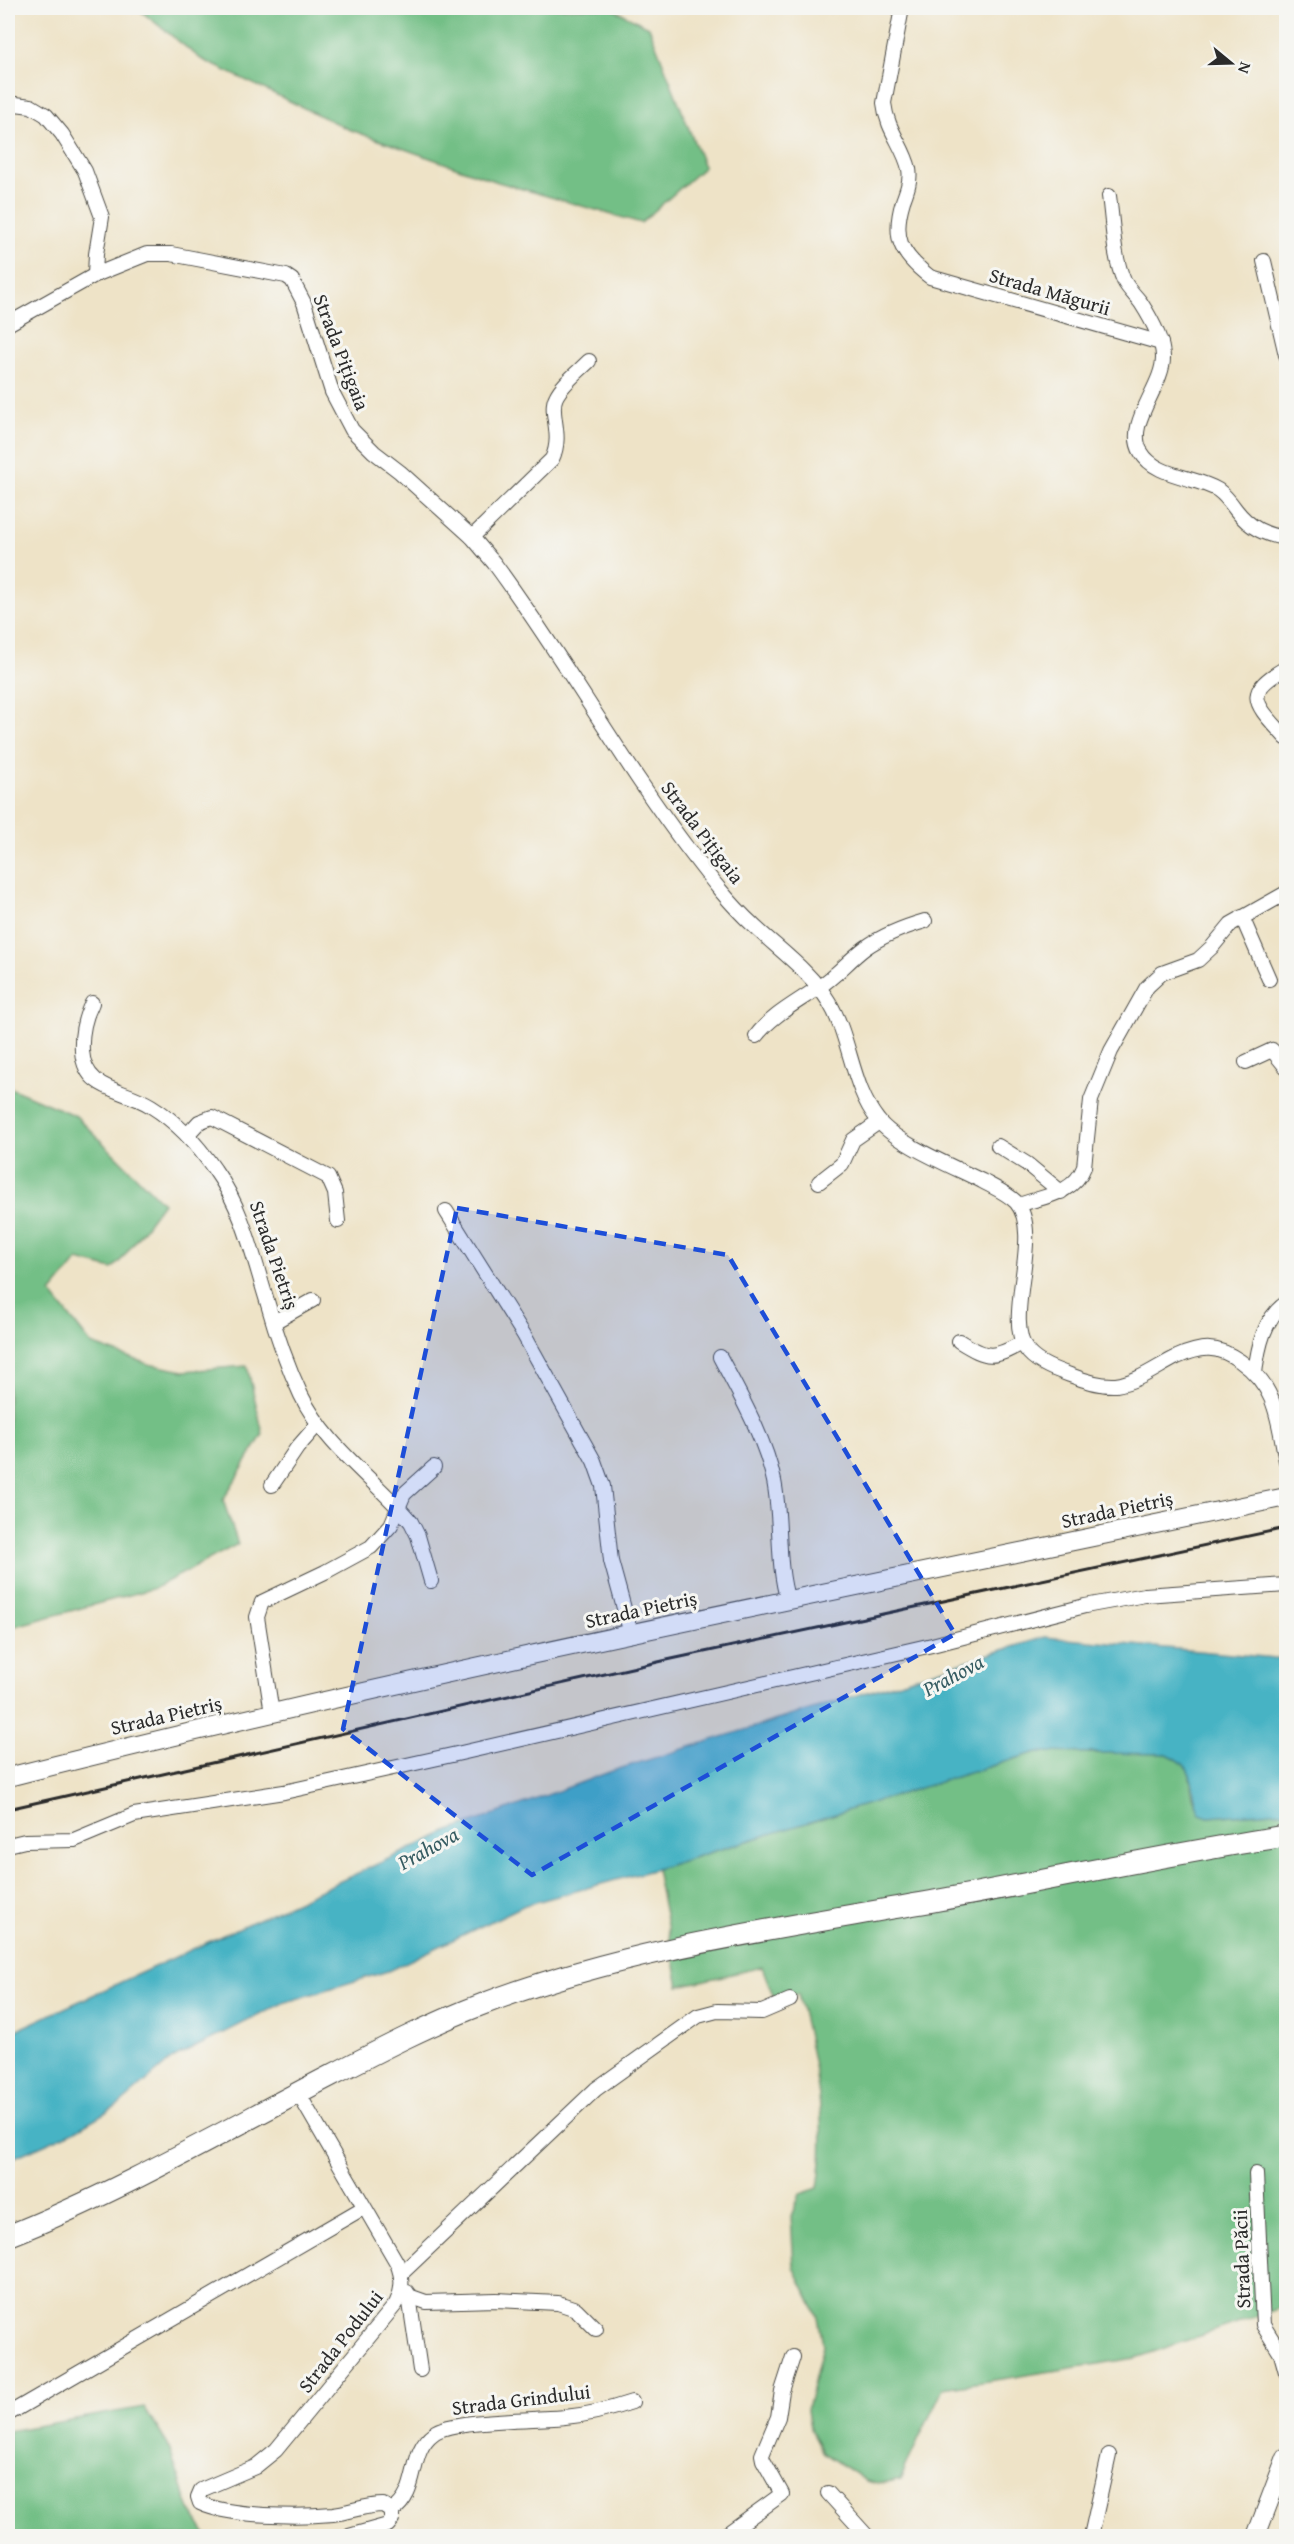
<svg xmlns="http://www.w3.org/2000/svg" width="1294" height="2544" font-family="'Gentium Book Plus',serif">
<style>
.forest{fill:#73bf86;stroke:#4f7558;stroke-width:1.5}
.water{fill:#47b3c4;stroke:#396f78;stroke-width:1.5}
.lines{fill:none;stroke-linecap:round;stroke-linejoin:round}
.minor-casing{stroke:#484742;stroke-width:16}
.major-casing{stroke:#484742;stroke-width:20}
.highway-casing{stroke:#484742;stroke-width:23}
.minor{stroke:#fff;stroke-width:14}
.major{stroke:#fff;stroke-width:18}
.highway{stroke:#fff;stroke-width:21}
.rail{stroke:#2b2b2b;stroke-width:3}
.marked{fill:#1d4ed8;fill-opacity:0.2;stroke:#1d4ed8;stroke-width:4.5;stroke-dasharray:12 8;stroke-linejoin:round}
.labels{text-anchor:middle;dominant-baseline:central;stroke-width:6;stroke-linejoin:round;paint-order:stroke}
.street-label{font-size:20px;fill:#2b2b2b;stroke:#f6f6f2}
.water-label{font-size:21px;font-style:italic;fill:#355b61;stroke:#f6f6f2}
</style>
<rect width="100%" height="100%" fill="#f6f6f2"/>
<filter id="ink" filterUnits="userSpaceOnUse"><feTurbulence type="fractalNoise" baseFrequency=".0167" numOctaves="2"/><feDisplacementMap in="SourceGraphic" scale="12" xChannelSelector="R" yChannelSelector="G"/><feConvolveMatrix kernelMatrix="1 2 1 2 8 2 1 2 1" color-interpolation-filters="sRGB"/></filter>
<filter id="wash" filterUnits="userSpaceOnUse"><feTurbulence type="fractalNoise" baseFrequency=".008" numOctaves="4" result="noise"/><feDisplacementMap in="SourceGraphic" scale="24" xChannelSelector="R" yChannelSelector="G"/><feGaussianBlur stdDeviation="1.35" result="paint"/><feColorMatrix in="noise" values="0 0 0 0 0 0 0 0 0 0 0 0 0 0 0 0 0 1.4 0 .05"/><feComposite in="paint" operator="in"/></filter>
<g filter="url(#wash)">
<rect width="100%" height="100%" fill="#eee3c7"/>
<!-- forest -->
<g class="forest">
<polygon points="137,8 611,8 649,27 704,167 641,223 498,182 348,129 201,59"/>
<polygon points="8,1087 76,1116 163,1203 122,1259 112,1269 78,1260 51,1293 91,1344 148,1364 184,1371 247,1366 263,1434 223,1500 238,1544 155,1588 8,1628"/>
<path d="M1037,1752L1167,1754C1200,1769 1185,1776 1195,1802C1197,1807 1204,1812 1208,1817L1286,1811V2306L1136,2358L943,2388L900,2479L878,2484L866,2481L823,2453L810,2429L807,2409L823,2345L818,2317L794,2267L791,2216L800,2194L818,2188C829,2118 814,2061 798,1994L775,2000L762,1967L679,1986L656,1869Z"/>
<polygon points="144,2407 168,2445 190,2510 207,2536 8,2536 8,2431"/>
</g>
<!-- water -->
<path class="water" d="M1045,1637L1286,1659V1811L1208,1817L1200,1814C1187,1785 1201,1769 1167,1754L1037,1752L656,1869L525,1905L388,1971L283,2003L172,2059L120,2104L74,2131L8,2160V2034L447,1832L612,1771Z"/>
</g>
<g filter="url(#ink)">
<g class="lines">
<!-- minor casing -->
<g class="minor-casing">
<g id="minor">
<path d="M902,8L884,103C887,131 904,146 909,169C911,180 907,190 903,201C892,237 900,254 930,277L1161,343"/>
<polyline points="8,103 31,106 46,115 62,134 85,171 102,217 96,254 95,275"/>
<path d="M1109,196C1113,223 1113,256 1124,281C1128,289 1136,296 1141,303C1150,317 1163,340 1163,357C1164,386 1124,424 1141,452C1155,477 1195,476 1218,490C1225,495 1231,503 1236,510C1250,528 1265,535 1286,538"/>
<polyline points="1264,261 1286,355"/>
<path d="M8,324L95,275L147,254H171L286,276L292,280L304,303L332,392L352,430L374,452L400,472L472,537L494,563C564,657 620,760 691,853C710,878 730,904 753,925C778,949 811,972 829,1002C851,1038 851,1086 878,1120C895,1143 954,1167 982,1181C993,1187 1007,1193 1016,1202C1045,1235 1000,1321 1029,1353C1039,1364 1056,1370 1070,1375C1085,1381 1100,1386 1116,1385C1138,1382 1158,1366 1177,1357C1202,1346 1217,1345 1240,1361C1277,1387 1278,1420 1286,1461"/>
<path d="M472,537L552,459C564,434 548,412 556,397C562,384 578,372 589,361"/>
<path d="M1286,668C1239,694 1258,706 1286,738"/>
<polyline points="1242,917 1269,979"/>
<path d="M92,1003C84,1019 81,1033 82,1051C85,1092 123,1088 151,1106C177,1122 198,1145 215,1170C243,1209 253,1256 267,1301C276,1333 287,1365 301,1395C326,1447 375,1479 411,1522L418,1536L431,1581"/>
<path d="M756,1036C772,1015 798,1002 819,987C836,976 849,960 865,948C883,935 904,927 925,921"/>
<polyline points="1246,1062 1272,1050 1286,1067"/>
<polyline points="187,1135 199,1122 212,1117 328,1177 335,1193 338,1221"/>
<polyline points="998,1146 1027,1164 1061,1192"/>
<polyline points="819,1182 842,1164 853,1140 879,1122"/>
<path d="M1019,1205C1044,1196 1074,1194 1084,1167L1091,1100L1111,1051L1147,987L1162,973L1198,960L1212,947L1231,924L1286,893"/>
<polyline points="446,1211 524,1335 594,1461 603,1486 611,1561 631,1634"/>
<polyline points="274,1322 313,1300"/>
<path d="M959,1341C988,1359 993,1359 1022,1343"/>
<path d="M720,1357C740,1395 765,1438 774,1481C782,1520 776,1562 788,1601"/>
<path d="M1255,1373C1258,1347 1264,1318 1286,1303"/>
<polyline points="272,1485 297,1448 318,1424"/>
<polyline points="272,1713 257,1617 262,1602 325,1572 371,1547 391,1525 404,1494 434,1467"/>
<polyline points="8,1845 25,1841 74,1840 134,1815 284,1792 461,1753 932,1645 1085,1606 1145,1595 1286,1585"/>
<path d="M304,2103L397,2263C403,2278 403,2289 396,2304L276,2450L255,2467L201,2490L198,2497L200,2503C229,2517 300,2517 333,2514C350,2512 366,2505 383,2505L392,2511V2520L388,2525L349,2536"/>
<polyline points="1256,2174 1263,2325 1281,2354 1286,2372"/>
<polyline points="401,2274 596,2089 698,2016 717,2011 762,2012 790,2000"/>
<polyline points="407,2292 409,2296 420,2370"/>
<polyline points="409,2296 426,2302 496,2300 558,2303 576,2309 596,2329"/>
<polyline points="8,2414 363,2208"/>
<polyline points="828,2493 867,2536"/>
<path d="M392,2511C421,2492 407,2452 434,2433C452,2419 538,2420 565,2417C587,2415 611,2409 632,2402"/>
<polyline points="724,2536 782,2494 763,2460 762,2455 778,2417 782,2391 793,2357"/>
<polyline points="1091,2536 1109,2455"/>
</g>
</g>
<!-- major casing -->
<g class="major-casing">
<g id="major">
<path d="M8,1777C431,1670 859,1586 1286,1497"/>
<polyline points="1256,2536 1286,2457"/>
</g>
</g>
<!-- highway casing -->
<g class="highway-casing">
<path id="highway" d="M8,2236C119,2192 224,2131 330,2076C380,2050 430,2024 483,2004C631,1947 785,1928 939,1900C1055,1879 1170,1853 1286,1836"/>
</g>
<!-- minor -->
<use href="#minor" class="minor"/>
<!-- major -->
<use href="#major" class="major"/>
<!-- highway -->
<use href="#highway" class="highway"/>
<!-- rail -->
<polyline class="rail" points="8,1809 667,1660 1286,1528"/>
</g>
</g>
<!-- marked area -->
<path class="marked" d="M457,1208L728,1255L955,1634L532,1875L343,1729Z"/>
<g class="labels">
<!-- street labels -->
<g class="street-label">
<text transform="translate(1050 291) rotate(16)">Strada Măgurii</text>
<text transform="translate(342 352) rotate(69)">Strada Pițigaia</text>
<text transform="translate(703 832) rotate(53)">Strada Pițigaia</text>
<text transform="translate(275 1255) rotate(71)">Strada Pietriș</text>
<text transform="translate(1117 1509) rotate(-12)">Strada Pietriș</text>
<text transform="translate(641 1609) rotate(-12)">Strada Pietriș</text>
<text transform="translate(166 1715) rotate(-13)">Strada Pietriș</text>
<text transform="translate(1241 2259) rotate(-92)">Strada Păcii</text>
<text transform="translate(340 2341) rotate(-52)">Strada Podului</text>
<text transform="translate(521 2399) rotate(-7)">Strada Grindului</text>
</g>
<!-- water labels -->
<g class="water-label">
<text transform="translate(953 1675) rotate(-28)">Prahova</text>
<text transform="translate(428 1848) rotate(-29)">Prahova</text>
</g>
</g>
<!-- margin -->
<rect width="1294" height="2544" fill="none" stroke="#f6f6f2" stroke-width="30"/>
<!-- north arrow -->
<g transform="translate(1231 63) rotate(109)" stroke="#f6f6f2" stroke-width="4.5" paint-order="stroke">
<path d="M0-4.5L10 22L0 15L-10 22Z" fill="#2b2b2b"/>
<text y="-9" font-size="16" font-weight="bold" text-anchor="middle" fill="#2b2b2b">N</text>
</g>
</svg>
